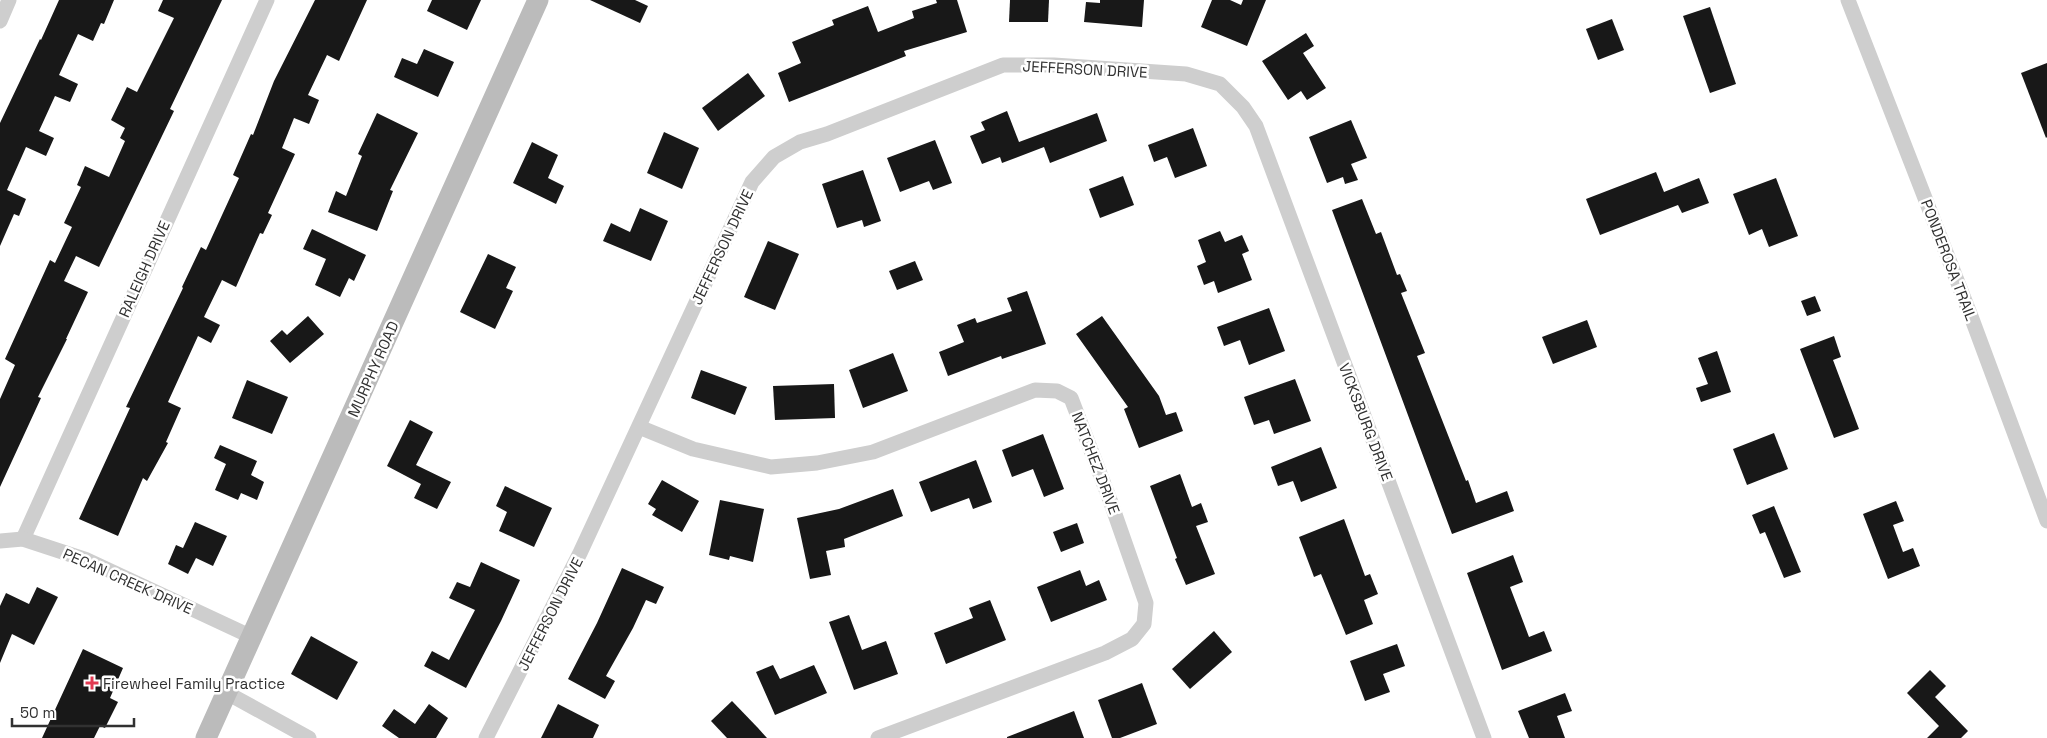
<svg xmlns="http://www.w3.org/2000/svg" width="2047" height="738" font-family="'Space Grotesk',sans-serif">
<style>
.building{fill:#181818}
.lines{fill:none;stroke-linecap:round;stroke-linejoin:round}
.minor{stroke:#cecece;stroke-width:15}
.secondary{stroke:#bbb;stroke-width:21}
.poi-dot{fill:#e23a52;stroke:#fff;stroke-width:2}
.labels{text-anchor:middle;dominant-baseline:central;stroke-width:5;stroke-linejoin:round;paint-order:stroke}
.street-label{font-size:15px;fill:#313131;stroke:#fff}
.poi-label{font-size:15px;fill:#313131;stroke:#fff;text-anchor:start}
</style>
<rect width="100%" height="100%" fill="#fff"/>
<!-- building -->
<g class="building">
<polygon points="59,0 114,0 104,24 101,23 93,41 78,34 59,75 78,84 70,102 55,96 39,131 54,138 46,156 26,147 7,190 26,199 19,216 14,214 0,246 0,123 40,39 41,40"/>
<polygon points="163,0 222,0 170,109 174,111 99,267 76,256 64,281 88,292 66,339 67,339 38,397 41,398 0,487 0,399 15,365 5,359 50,260 55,263 72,227 64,223 81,187 77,185 85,166 109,177 125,141 120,138 125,128 111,120 127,87 137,92 174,18 158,11"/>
<polygon points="315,0 367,0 339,61 327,55 308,95 319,100 309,124 294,118 282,148 295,154 268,213 272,215 263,234 260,233 236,287 222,280 204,317 220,325 211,343 198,336 168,402 181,408 166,442 168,443 147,481 143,478 118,536 79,519 130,408 126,407 183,288 182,287 201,247 206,250 239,178 233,175 251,134 253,135 274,81"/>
<polygon points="432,0 481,0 467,30 427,11"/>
<polygon points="590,0 635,0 648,6 640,23"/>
<polygon points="936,0 957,0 967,32 904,51 906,56 789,102 778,73 801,63 792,42 834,25 832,20 868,6 878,32 914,18 912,11 937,3"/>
<polygon points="1010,0 1049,0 1048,22 1009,22"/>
<polygon points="1100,0 1144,0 1142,27 1084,22 1086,2 1100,3"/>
<polygon points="1212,0 1230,0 1241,5 1243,0 1266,0 1247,46 1201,27"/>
<polygon points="1710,7 1736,84 1710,93 1683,16"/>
<polygon points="1612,19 1624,50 1598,60 1586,29"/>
<polygon points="1306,33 1314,46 1303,53 1326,88 1307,100 1301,91 1288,100 1262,61"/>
<polygon points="424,49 454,62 438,97 394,77 402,58 417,64"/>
<polygon points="2047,63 2047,137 2046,138 2021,73"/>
<polygon points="748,73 765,96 718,131 702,108"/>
<polygon points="1007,111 1019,142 1097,113 1107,141 1050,163 1044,147 1002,163 1000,157 982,164 970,136 985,130 981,122"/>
<polygon points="377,113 418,133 390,190 393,191 377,231 328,212 336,191 346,196 362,156 358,154"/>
<polygon points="1351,120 1367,158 1351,164 1358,180 1345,184 1343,177 1327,183 1309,137"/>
<polygon points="1193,128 1207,166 1175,178 1167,157 1154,162 1148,145"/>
<polygon points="664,132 699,148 682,189 647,173"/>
<polygon points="935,140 952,183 933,190 929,181 900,192 887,158"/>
<polygon points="532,142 558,155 548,178 564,186 556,204 513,183"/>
<polygon points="863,170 881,221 864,227 862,220 837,228 822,184"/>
<polygon points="1656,172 1664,192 1699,178 1709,203 1682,213 1678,205 1600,235 1586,199"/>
<polygon points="1123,176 1134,205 1100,218 1089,189"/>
<polygon points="1776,178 1798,236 1769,247 1762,229 1749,235 1733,194"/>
<polygon points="1362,199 1376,234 1381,232 1397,275 1400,274 1407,291 1401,293 1425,353 1417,356 1466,481 1468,480 1476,503 1507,491 1514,511 1452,534 1332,210"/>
<polygon points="640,208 668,221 651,261 603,241 611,223 630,232"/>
<polygon points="312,229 366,255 354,281 349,278 340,297 315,285 326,259 303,249"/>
<polygon points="1220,231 1225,242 1242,235 1249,251 1242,254 1252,280 1218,293 1214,281 1204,285 1197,266 1206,262 1198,240"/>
<polygon points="768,241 799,254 775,310 744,297"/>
<polygon points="488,254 516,267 506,288 513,291 495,329 460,312"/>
<polygon points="915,261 923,280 897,290 889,271"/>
<polygon points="1027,291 1046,344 1002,359 1001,356 948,376 939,352 964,342 957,325 975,318 977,323 1012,311 1007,298"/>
<polygon points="1815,296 1821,311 1807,316 1801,301"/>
<polygon points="1269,308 1285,351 1249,365 1240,340 1224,346 1217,327"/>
<polygon points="308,316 324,334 290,363 270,341 282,330 287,335"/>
<polygon points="1102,316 1159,396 1166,415 1176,412 1183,431 1139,448 1124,409 1128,407 1076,334"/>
<polygon points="1587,320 1597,347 1553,364 1542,337"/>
<polygon points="1834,336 1841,357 1833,360 1859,429 1834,438 1800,349"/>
<polygon points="1717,351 1731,392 1701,402 1696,388 1708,384 1698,358"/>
<polygon points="893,353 908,391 863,408 849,370"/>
<polygon points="701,370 747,387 735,415 691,398"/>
<polygon points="1295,379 1311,421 1274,434 1269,420 1254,425 1244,397"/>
<polygon points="247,380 288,397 272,434 232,418"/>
<polygon points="834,384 835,418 775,420 773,386"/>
<polygon points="410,420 433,432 416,465 451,482 437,509 414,498 421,484 387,466"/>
<polygon points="1774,433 1788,469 1747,485 1733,449"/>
<polygon points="1043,434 1064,489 1044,497 1033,469 1012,477 1002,450"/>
<polygon points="220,445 257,461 251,475 264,482 257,500 241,493 238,500 215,490 226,464 214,458"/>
<polygon points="1321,447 1337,488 1301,502 1293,481 1278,486 1271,467"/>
<polygon points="976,460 992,502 973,509 969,498 931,512 919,482"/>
<polygon points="1180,474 1192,507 1201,503 1208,522 1196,526 1215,574 1186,585 1175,559 1177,558 1150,486"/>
<polygon points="662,480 699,501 682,532 652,515 656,509 648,504"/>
<polygon points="505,486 552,508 534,547 499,531 507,512 496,506"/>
<polygon points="893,489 903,516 844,539 845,547 826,551 831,575 810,579 797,518 839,509"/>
<polygon points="720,500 764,509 753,562 730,556 729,560 709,555"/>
<polygon points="1896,501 1904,521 1893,525 1903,552 1913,548 1920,566 1888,579 1863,514"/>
<polygon points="1774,506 1801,572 1784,578 1765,532 1760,534 1752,515"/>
<polygon points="1344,519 1365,576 1370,574 1378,594 1364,600 1373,624 1346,635 1321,574 1314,577 1299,537"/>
<polygon points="195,522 227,536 213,566 196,558 188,574 168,564 176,545 183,548"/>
<polygon points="1077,523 1084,543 1061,552 1053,532"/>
<polygon points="1513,555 1523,582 1510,587 1529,637 1544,631 1552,651 1502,670 1467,573"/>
<polygon points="481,562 520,580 501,621 466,688 424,666 432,651 449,660 475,610 449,598 457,582 470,587"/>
<polygon points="622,568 664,587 656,604 646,600 633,628 606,676 615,681 605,699 568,679 597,623"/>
<polygon points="1080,570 1086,586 1099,580 1107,600 1051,622 1037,587"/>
<polygon points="37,587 58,597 34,645 12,634 0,663 0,606 6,593 29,604"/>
<polygon points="990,600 1006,640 946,664 934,633 973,618 969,608"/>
<polygon points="849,615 862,650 886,641 898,674 854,690 829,622"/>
<polygon points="1214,631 1232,652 1190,689 1172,669"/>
<polygon points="311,636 358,662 337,700 291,674"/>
<polygon points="1397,644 1405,666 1383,674 1390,692 1365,701 1350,661"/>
<polygon points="83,649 123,668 110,698 118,702 105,728 100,726 94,738 42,738"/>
<polygon points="773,665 780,679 814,665 827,693 775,715 756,672"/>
<polygon points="1930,670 1946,686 1935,697 1968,731 1961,738 1927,738 1939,726 1907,693"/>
<polygon points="1142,683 1157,724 1120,738 1112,738 1098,700"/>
<polygon points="1565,693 1572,711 1557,716 1565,738 1529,738 1518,711"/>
<polygon points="732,701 758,728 767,738 727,738 711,721"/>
<polygon points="429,704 448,718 436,738 399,738 382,726 394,709 415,724"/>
<polygon points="558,704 599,725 593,738 541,738"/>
<polygon points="1074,711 1084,738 1007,738 1007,737"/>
</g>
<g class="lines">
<!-- minor -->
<g class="minor">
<polyline points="1848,0 1972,319 2047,521"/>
<polyline points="0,21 9,0"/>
<polyline points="639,427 693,449 771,467 817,463 873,452 1035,390 1057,391 1071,398 1110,500 1146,603 1144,624 1132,639 1105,653 878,738"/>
<polyline points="23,539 267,0"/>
<polyline points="0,541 23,539 87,560 252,637"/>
<polyline points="227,693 309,738"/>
<polyline points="486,738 580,553 752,182 774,157 800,142 827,134 1003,65 1054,65 1186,74 1220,84 1243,107 1256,126 1484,738"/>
</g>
<!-- secondary -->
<polyline class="secondary" points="206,738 538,0"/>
</g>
<!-- markers -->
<path class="poi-dot" d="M89.5 675.5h5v5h5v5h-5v5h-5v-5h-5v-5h5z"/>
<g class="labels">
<!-- street labels -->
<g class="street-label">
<text transform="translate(1085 69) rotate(3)">JEFFERSON DRIVE</text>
<text transform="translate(722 247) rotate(-65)">JEFFERSON DRIVE</text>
<text transform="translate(1949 260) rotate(69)">PONDEROSA TRAIL</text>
<text transform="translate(144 269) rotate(-66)">RALEIGH DRIVE</text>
<text transform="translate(373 369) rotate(-66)">MURPHY ROAD</text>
<text transform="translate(1366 422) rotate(69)">VICKSBURG DRIVE</text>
<text transform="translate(1096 463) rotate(69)">NATCHEZ DRIVE</text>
<text transform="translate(128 581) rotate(24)">PECAN CREEK DRIVE</text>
<text transform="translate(550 614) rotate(-63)">JEFFERSON DRIVE</text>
</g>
<!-- poi labels -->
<g class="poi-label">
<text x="103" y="683">Firewheel Family Practice</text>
</g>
</g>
<!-- scale -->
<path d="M12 718v8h122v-8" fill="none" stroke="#313131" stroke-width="2.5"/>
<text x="20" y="718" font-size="15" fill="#313131" stroke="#ffffff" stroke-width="4" paint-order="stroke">50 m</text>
</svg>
